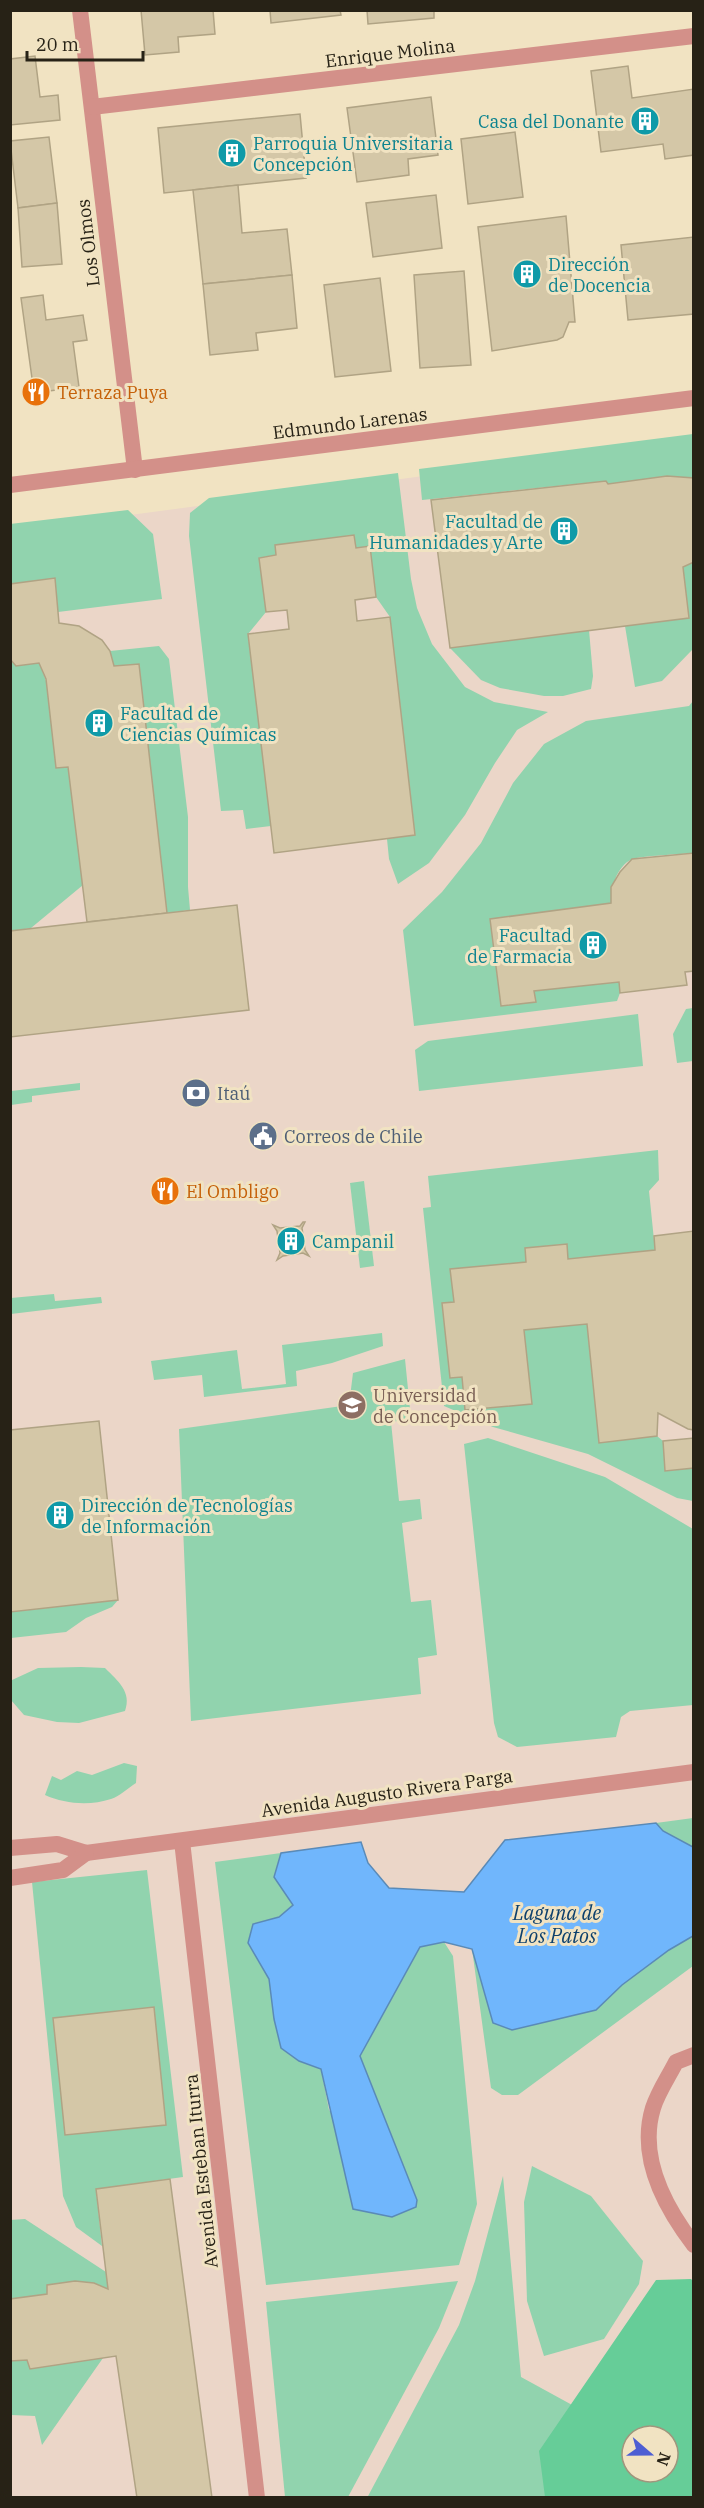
<svg xmlns="http://www.w3.org/2000/svg" width="704" height="2508" font-family="'IBM Plex Serif',serif">
<style>
.education{fill:#ebd6c8}
.green{fill:#91d3ae}
.forest{fill:#66cd98;fill-rule:evenodd}
.water{fill:#70b6fc;stroke:#5a8ab7;stroke-width:1.5}
.building{fill:#d4c7a7;stroke:#b0a384;stroke-width:1.5}
.lines{fill:none;stroke-linecap:round;stroke-linejoin:round}
.service{stroke:#d39089;stroke-width:16}
.pedestrian{stroke:#d39089;stroke-width:16}
.minor{stroke:#d39089;stroke-width:16}
.labels{text-anchor:middle;dominant-baseline:central;stroke-width:6;stroke-linejoin:round;paint-order:stroke}
.street-label{font-size:18px;fill:#272216;stroke:#f1e3c2}
.culture-label{font-size:18px;fill:#0d838f;stroke:#f1e3c2;text-anchor:start}
.food-label{font-size:18px;fill:#c56008;stroke:#f1e3c2;text-anchor:start}
.service-label{font-size:18px;fill:#4e5e75;stroke:#f1e3c2;text-anchor:start}
.education-label{font-size:18px;fill:#785e54;stroke:#f1e3c2;text-anchor:start}
.water-label{font-size:20px;font-style:italic;fill:#0d406c;stroke:#f1e3c2}
</style>
<rect width="100%" height="100%" fill="#f1e3c2"/>
<!-- education -->
<polygon class="education" points="693,440 693,2282 691,2279 656,2280 619,2337 545,2497 11,2497 10,531"/>
<!-- green -->
<g class="green">
<polygon points="693,434 693,478 667,476 608,484 606,481 422,500 419,469"/>
<polygon points="398,473 411,579 417,608 432,644 465,687 494,702 548,712 517,730 495,763 465,815 429,863 398,884 389,859 387,839 415,835 390,617 376,597 370,546 356,548 354,535 275,545 276,555 259,558 266,612 248,634 271,826 246,829 243,810 221,811 189,536 190,513 209,498"/>
<polygon points="128,510 153,534 162,599 58,612 55,578 11,584 10,524"/>
<polygon points="693,562 693,649 662,681 635,687 625,626 689,618 683,567"/>
<polygon points="589,630 593,676 591,689 563,696 544,696 500,688 481,680 450,648"/>
<polygon points="159,646 169,659 188,817 188,887 190,910 167,913 139,665 114,666 110,651"/>
<path d="M10,659L16,666L39,663C68,730 74,813 83,885L31,928L11,931Z"/>
<path d="M693,701V853C682,854 640,856 632,859C616,867 611,888 611,903L490,919L501,1006L535,1002L534,991L619,982L620,993L617,1001L414,1026L403,930L442,892L481,843L513,783L544,744L586,721L689,706Z"/>
<polygon points="693,1008 693,1061 677,1063 673,1034 686,1009"/>
<polygon points="638,1014 643,1066 419,1091 415,1050 428,1041"/>
<polygon points="80,1083 80,1090 32,1096 32,1102 11,1105 11,1091"/>
<polygon points="658,1150 659,1180 649,1191 655,1250 568,1259 566,1244 525,1248 526,1262 451,1269 454,1302 442,1303 450,1378 462,1377 466,1410 531,1404 524,1330 587,1324 599,1442 657,1436 663,1441 666,1471 693,1468 693,1501 677,1498 588,1454 493,1427 444,1406 423,1208 431,1207 428,1176"/>
<polygon points="364,1181 374,1266 360,1268 350,1183"/>
<polygon points="54,1294 55,1301 101,1297 102,1303 11,1314 11,1298"/>
<polygon points="382,1333 383,1346 332,1363 296,1371 297,1386 204,1397 202,1375 154,1380 151,1361 237,1350 242,1389 286,1384 282,1345"/>
<polygon points="405,1359 411,1419 391,1422 399,1501 420,1499 422,1519 402,1523 411,1602 431,1600 437,1655 418,1658 421,1694 191,1721 179,1429 349,1405 353,1373"/>
<polygon points="488,1438 605,1477 693,1529 693,1705 630,1711 621,1717 616,1737 517,1747 498,1737 494,1723 464,1444"/>
<polygon points="118,1600 112,1607 86,1618 66,1632 11,1638 11,1612"/>
<path d="M81,1667L105,1668C118,1681 132,1692 125,1711L79,1723L57,1722L24,1715L11,1700L12,1680L38,1668Z"/>
<path d="M124,1763L137,1766L136,1783C128,1788 120,1796 111,1799C90,1806 65,1804 45,1795L52,1776L61,1780L77,1771L92,1775Z"/>
<polygon points="693,1818 693,1847 663,1831 656,1823"/>
<polygon points="281,1853 274,1877 294,1904 279,1917 253,1924 248,1943 269,1979 274,2019 281,2048 299,2061 321,2069 329,2110 417,2200 360,2056 420,1947 444,1942 453,1956 477,2204 459,2265 266,2285 215,1862"/>
<polygon points="147,1870 183,2177 96,2189 102,2246 76,2227 63,2196 32,1882"/>
<polygon points="693,1936 693,1966 518,2095 502,2095 491,2088 472,1949 480,1974 571,2014 596,2010 622,1985 669,1950"/>
<polygon points="532,2166 591,2196 643,2261 639,2284 604,2339 544,2356 527,2301 524,2202"/>
<polygon points="503,2176 521,2377 574,2406 575,2497 367,2498 459,2325 475,2281"/>
<path d="M25,2219L106,2272L108,2289C87,2280 70,2282 47,2285V2294L11,2299L10,2220Z"/>
<polygon points="458,2281 439,2328 348,2497 285,2497 266,2302"/>
<polygon points="103,2358 42,2445 35,2416 11,2415 10,2361"/>
</g>
<!-- forest -->
<path class="forest" d="M691,2279L694,2282L693,2497H545L539,2451L656,2280ZM632,2436H668V2472H632Z"/>
<!-- water -->
<polygon class="water" points="656,1823 663,1831 693,1847 693,1936 669,1950 622,1985 596,2010 512,2030 493,2023 472,1949 444,1942 420,1947 360,2056 417,2200 416,2207 392,2217 353,2209 321,2069 299,2061 281,2048 274,2019 269,1979 248,1943 253,1924 279,1917 293,1905 274,1877 281,1853 361,1842 368,1863 389,1888 464,1892 505,1840"/>
<!-- building -->
<g class="building">
<polygon points="141,10 213,10 215,34 178,37 179,52 145,55"/>
<polygon points="270,10 340,10 341,15 271,23"/>
<polygon points="367,10 434,10 434,18 368,24"/>
<polygon points="35,56 40,97 58,95 60,120 10,125 10,59"/>
<polygon points="628,66 632,98 694,89 694,155 665,159 663,144 601,152 591,71"/>
<polygon points="431,97 438,155 408,159 409,175 357,182 347,108"/>
<polygon points="300,114 306,178 164,193 158,128"/>
<polygon points="515,132 523,197 468,204 461,139"/>
<polygon points="49,137 57,203 18,208 10,141"/>
<polygon points="238,185 242,233 287,229 292,275 203,284 193,190"/>
<polygon points="436,195 442,248 373,257 366,203"/>
<polygon points="57,203 62,264 22,267 18,208"/>
<polygon points="566,216 575,322 569,322 563,337 557,340 492,351 478,227"/>
<polygon points="694,237 694,314 628,320 621,245"/>
<polygon points="464,271 471,365 420,368 414,275"/>
<polygon points="292,275 297,328 256,333 258,350 210,355 203,284"/>
<polygon points="380,278 391,371 335,377 324,285"/>
<polygon points="43,295 46,320 83,315 87,340 73,342 79,387 34,393 21,298"/>
<polygon points="667,476 694,478 694,562 683,567 689,618 450,648 431,500 606,481 608,484"/>
<polygon points="354,535 356,548 370,546 376,597 355,600 357,621 390,617 415,835 274,853 248,634 289,629 287,610 266,612 259,558 276,555 275,545"/>
<polygon points="55,578 59,623 79,626 102,640 110,651 114,666 139,664 167,913 87,922 68,767 56,768 46,679 39,663 16,666 10,659 10,584"/>
<polygon points="694,853 694,971 685,972 687,985 620,993 619,982 534,991 536,1002 501,1006 490,919 611,903 611,887 620,872 632,859"/>
<polygon points="237,905 249,1010 10,1037 10,931"/>
<polygon points="303,1222 305,1222 302,1228 305,1250 309,1256 303,1253 283,1256 277,1260 280,1253 277,1231 273,1225 280,1228 300,1226"/>
<polygon points="694,1231 694,1430 688,1429 658,1413 657,1436 599,1443 587,1324 524,1330 532,1404 465,1410 462,1377 450,1378 442,1303 454,1302 450,1269 526,1262 525,1248 567,1244 568,1259 655,1250 654,1236"/>
<polygon points="99,1421 118,1600 10,1612 10,1430"/>
<polygon points="694,1438 694,1468 665,1471 663,1441"/>
<polygon points="154,2007 166,2125 65,2135 53,2018"/>
<polygon points="170,2179 212,2498 137,2498 116,2356 30,2369 27,2360 10,2361 10,2299 47,2294 47,2285 75,2281 94,2283 108,2289 96,2189"/>
</g>
<g class="lines">
<!-- service -->
<g class="service">
<polyline points="10,1848 57,1844 86,1853 694,1772"/>
<polyline points="10,1878 63,1870 86,1853"/>
<path d="M694,2055L676,2062C669,2076 658,2092 653,2108C638,2157 664,2206 694,2245"/>
</g>
<!-- pedestrian -->
<polyline class="pedestrian" points="182,1841 257,2498"/>
<!-- minor -->
<g class="minor">
<polyline points="80,10 135,470"/>
<polyline points="92,107 694,36"/>
<polyline points="10,485 694,398"/>
</g>
</g>
<!-- icons -->
<defs>
<g id="building-disc" transform="scale(1.5)"><circle r="9.5" fill="#0f9aa8" stroke="#f1e3c2"/><path d="M-4-6H4V6H1V3H-1V6H-4ZM-2.5-4.3h1.7v1.8h-1.7ZM.8-4.3h1.7v1.8H.8ZM-2.5-1h1.7V.8h-1.7ZM.8-1h1.7V.8H.8Z" fill="#fff"/></g>
<g id="restaurant-disc" transform="scale(1.5)"><circle r="9.5" fill="#e8710a" stroke="#f1e3c2"/><path d="M-5-6h1v4h1v-4h1v4h1v-4h1v5L-1.5 .5V6h-2V.5L-5-1ZM5-6V6H3V1.5H1.5Q1.5-4 5-6Z" fill="#fff"/></g>
<g id="bank-disc" transform="scale(1.5)"><circle r="9.5" fill="#5c6f8a" stroke="#f1e3c2"/><path d="M-6-4H6V4H-6ZM0-2.3a2.3 2.3 0 1 0 0 4.6a2.3 2.3 0 1 0 0-4.6Z" fill="#fff"/></g>
<g id="civic-disc" transform="scale(1.5)"><circle r="9.5" fill="#5c6f8a" stroke="#f1e3c2"/><path d="M-.6-6.5H3V-4.5H.6V-3L4-1V1h2V6H-6V1h2V-1L-.6-3ZM-1.2 2.5V6h2.4V2.5Z" fill="#fff"/></g>
<g id="university-disc" transform="scale(1.5)"><circle r="9.5" fill="#8d6e63" stroke="#f1e3c2"/><path d="M0-5L7-2L0 1L-7-2ZM-4 1L0 2.5L4 1V4Q0 6-4 4Z" fill="#fff"/></g>
</defs>
<g fill-rule="evenodd">
<use href="#building-disc" x="645" y="121"/>
<use href="#building-disc" x="232" y="153"/>
<use href="#building-disc" x="527" y="274"/>
<use href="#restaurant-disc" x="36" y="392"/>
<use href="#building-disc" x="564" y="531"/>
<use href="#building-disc" x="99" y="723"/>
<use href="#building-disc" x="593" y="945"/>
<use href="#bank-disc" x="196" y="1093"/>
<use href="#civic-disc" x="263" y="1136"/>
<use href="#restaurant-disc" x="165" y="1191"/>
<use href="#building-disc" x="291" y="1241"/>
<use href="#university-disc" x="352" y="1405"/>
<use href="#building-disc" x="60" y="1515"/>
</g>
<g class="labels">
<!-- street labels -->
<g class="street-label">
<text transform="translate(390 53) rotate(-7)">Enrique Molina</text>
<text transform="translate(88 243) rotate(-97)">Los Olmos</text>
<text transform="translate(350 423) rotate(-7)">Edmundo Larenas</text>
<text transform="translate(387 1793) rotate(-8)">Avenida Augusto Rivera Parga</text>
<text transform="translate(201 2171) rotate(-96)">Avenida Esteban Iturra</text>
</g>
<!-- culture labels -->
<g class="culture-label">
<text x="624" y="121" text-anchor="end">Casa del Donante</text>
<text x="253" y="143">Parroquia Universitaria<tspan x="253" dy="21">Concepción</tspan></text>
<text x="548" y="264">Dirección<tspan x="548" dy="21">de Docencia</tspan></text>
<text x="543" y="521" text-anchor="end">Facultad de<tspan x="543" dy="21">Humanidades y Arte</tspan></text>
<text x="120" y="713">Facultad de<tspan x="120" dy="21">Ciencias Químicas</tspan></text>
<text x="572" y="935" text-anchor="end">Facultad<tspan x="572" dy="21">de Farmacia</tspan></text>
<text x="312" y="1241">Campanil</text>
<text x="81" y="1505">Dirección de Tecnologías<tspan x="81" dy="21">de Información</tspan></text>
</g>
<!-- food labels -->
<g class="food-label">
<text x="57" y="392">Terraza Puya</text>
<text x="186" y="1191">El Ombligo</text>
</g>
<!-- service labels -->
<g class="service-label">
<text x="217" y="1093">Itaú</text>
<text x="284" y="1136">Correos de Chile</text>
</g>
<!-- education labels -->
<g class="education-label">
<text x="373" y="1395">Universidad<tspan x="373" dy="21">de Concepción</tspan></text>
</g>
<!-- water labels -->
<g class="water-label">
<text x="557" y="1912">Laguna de<tspan x="557" dy="23">Los Patos</tspan></text>
</g>
</g>
<!-- border -->
<rect width="704" height="2508" fill="none" stroke="#272216" stroke-width="24"/>
<!-- north arrow -->
<g transform="translate(650 2454) rotate(110)"><circle r="28" fill="#f1e3c2" stroke="#a0967d" stroke-width="1.5"/>
<path d="M0-4.5L10 22L0 15L-10 22Z" fill="#4d5ed3"/>
<text y="-9" font-size="16" font-weight="bold" text-anchor="middle" fill="#272216">N</text>
</g>
<!-- scale -->
<path d="M27 51v9h116v-9" fill="none" stroke="#272216" stroke-width="3"/>
<text x="36" y="51" font-size="18" fill="#272216" stroke="#f1e3c2" stroke-width="4.5" paint-order="stroke">20 m</text>
</svg>
